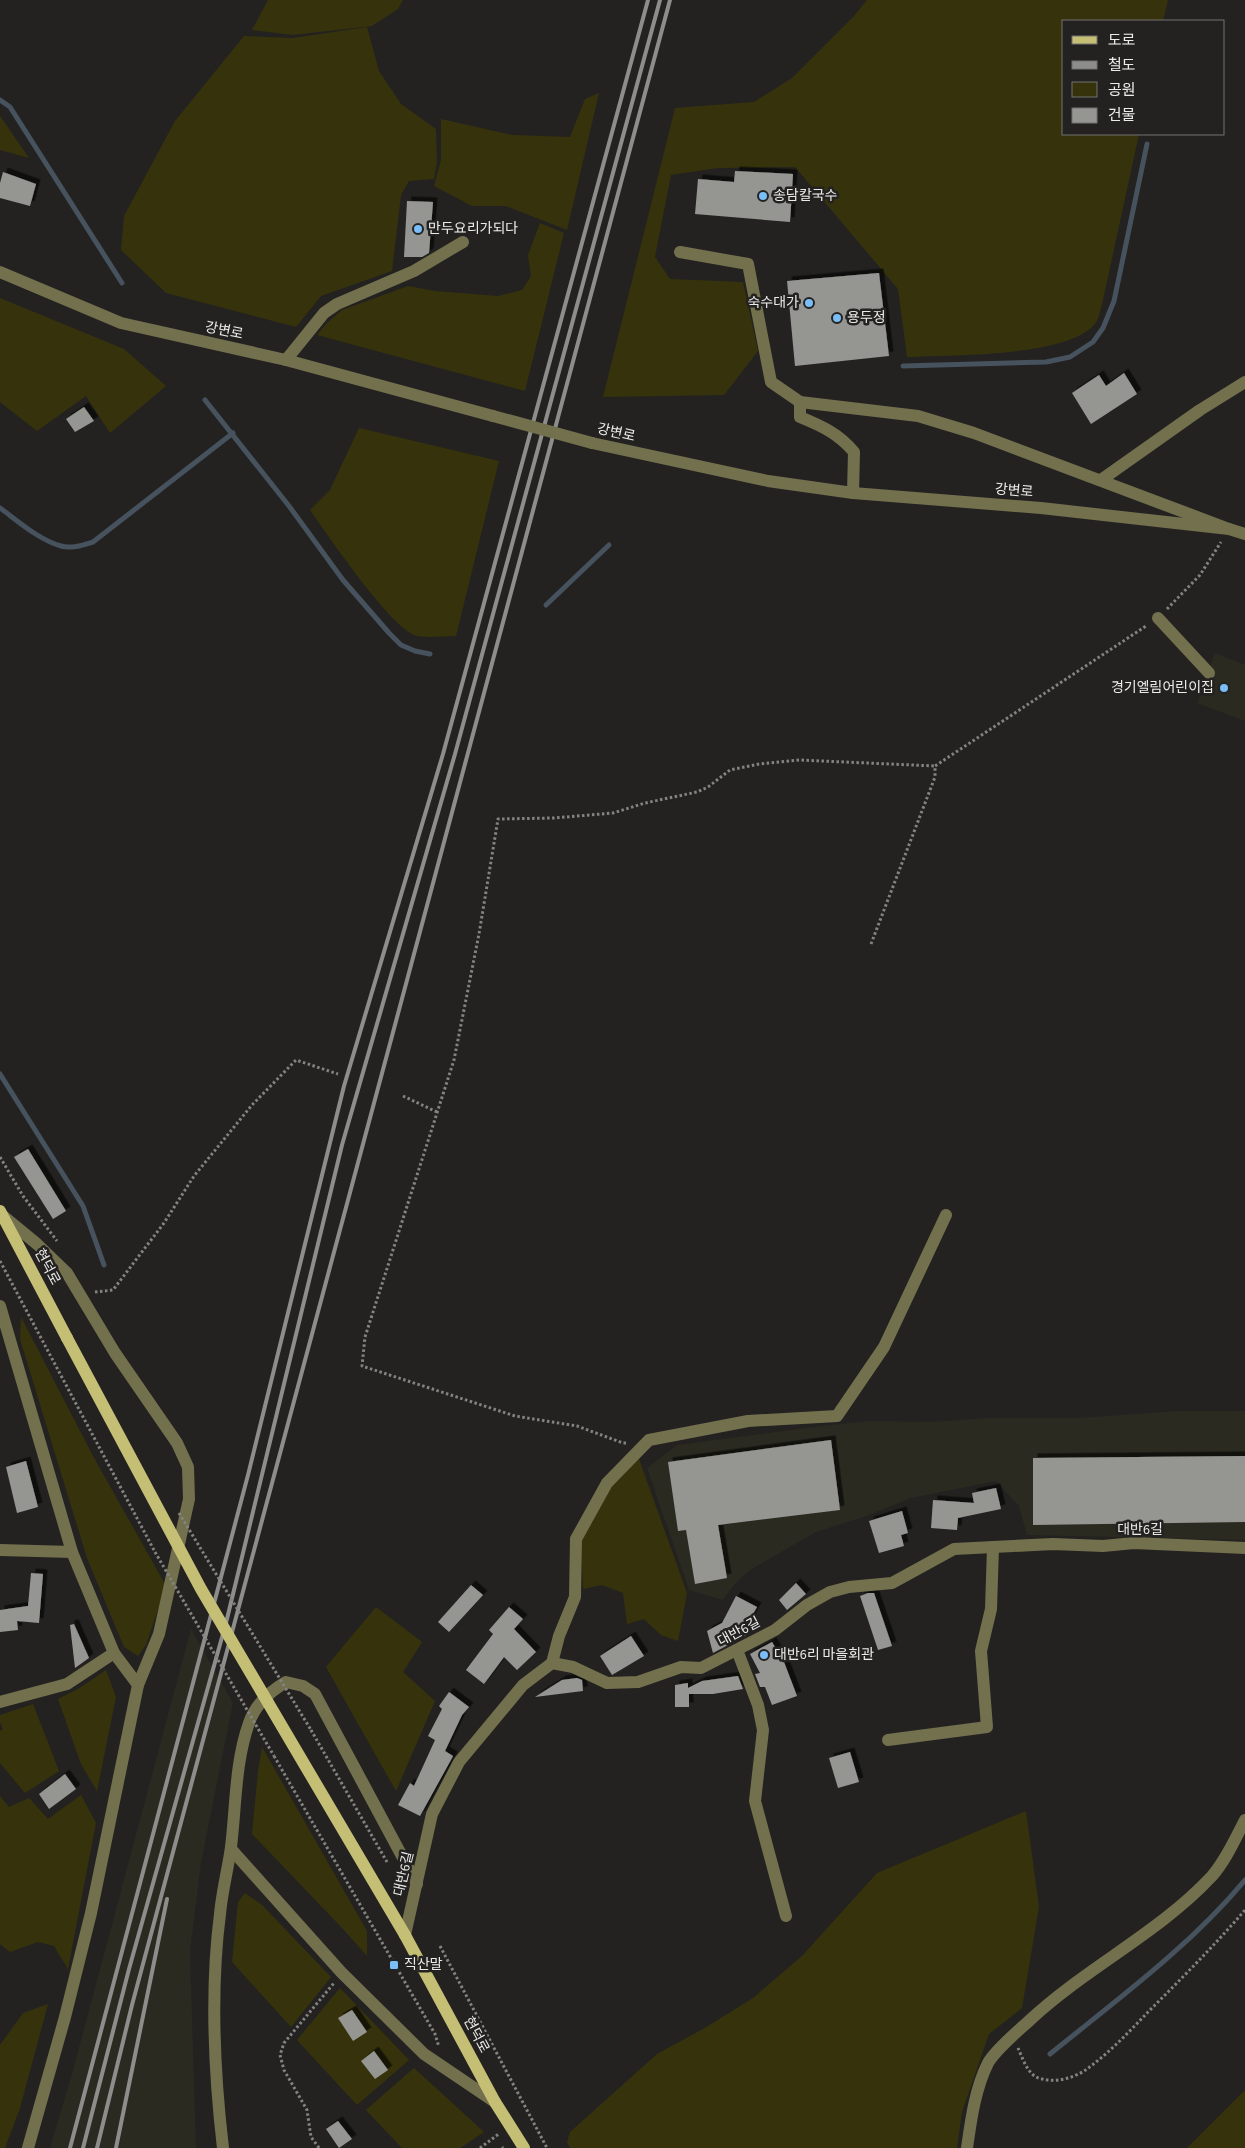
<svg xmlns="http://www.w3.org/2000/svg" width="1245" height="2148" font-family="'Source Sans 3','Noto Sans KR',sans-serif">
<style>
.built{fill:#2a2a21}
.green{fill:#36330c}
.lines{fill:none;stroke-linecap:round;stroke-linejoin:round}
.stream{stroke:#46525d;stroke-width:5}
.building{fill:#959592;filter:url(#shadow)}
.path{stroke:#838381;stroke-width:3;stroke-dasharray:2.5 2.5;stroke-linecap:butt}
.minor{stroke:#73704e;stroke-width:12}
.major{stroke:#c5bf75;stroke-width:12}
.rail{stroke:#8d8d8b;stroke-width:4}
.path-bridge{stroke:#838381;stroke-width:3;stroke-dasharray:2.5 2.5;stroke-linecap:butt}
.minor-bridge{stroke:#73704e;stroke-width:12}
.major-bridge{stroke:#c5bf75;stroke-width:12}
.poi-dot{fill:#7abef8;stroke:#232220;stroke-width:2}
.labels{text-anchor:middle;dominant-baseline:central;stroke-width:5;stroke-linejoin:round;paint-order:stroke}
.poi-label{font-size:14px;fill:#ebebe9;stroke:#232220;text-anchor:start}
.street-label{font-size:14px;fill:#ebebe9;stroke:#232220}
</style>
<defs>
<filter id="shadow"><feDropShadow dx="4.5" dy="-4.5" stdDeviation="0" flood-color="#0009"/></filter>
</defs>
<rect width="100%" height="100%" fill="#232220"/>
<!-- built -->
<g class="built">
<polygon points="1215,653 1245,665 1245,721 1197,703"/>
<polygon points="1176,1411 1245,1411 1245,1540 1027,1535 1019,1506 996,1481 911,1498 864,1517 816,1532 750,1570 733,1586 723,1600 689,1590 647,1468 677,1445 822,1426 870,1421 932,1422 984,1418 1080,1418"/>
<polygon points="191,1629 233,1703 201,1863 190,1952 196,2148 50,2148 73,2070"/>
</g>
<!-- green -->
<g class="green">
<polygon points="268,0 403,0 398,9 372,26 293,35 252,30"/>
<path d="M867,0H1168L1163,21H1064V134H1139L1103,300C1101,307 1099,320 1094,325C1065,357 951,355 907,357L898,289L795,167L718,168L671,175L655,257L670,279L743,282L758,351L724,395L603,397L675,108L754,102L792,78L854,16Z"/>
<polygon points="367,27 379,71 401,104 436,129 437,162 434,179 409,181 401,195 392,271 321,296 296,327 166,293 121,250 124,216 175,121 244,36 293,38"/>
<polygon points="599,93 567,230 506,206 472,206 434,186 441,160 441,119 512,135 570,137 585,99"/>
<polygon points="0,116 29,158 0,150"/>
<polygon points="540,223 564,233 525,391 317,335 327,323 342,310 408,286 435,291 498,296 522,290 531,276 528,255"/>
<polygon points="0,298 124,349 166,386 110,433 86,396 37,431 0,402"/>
<path d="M359,428L499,461L456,636C444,636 429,638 417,636C392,630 327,534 310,510L330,490Z"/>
<polygon points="21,1317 93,1456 166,1586 146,1645 138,1656 124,1647 87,1558 20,1339"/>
<polygon points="639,1459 687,1593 678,1641 661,1635 644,1619 627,1624 623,1593 602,1585 583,1589 581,1541 613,1485"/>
<polygon points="376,1607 422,1642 403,1672 435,1701 396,1791 326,1667"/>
<polygon points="106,1670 116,1697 97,1791 81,1764 58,1699 78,1689"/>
<polygon points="33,1704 59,1771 25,1793 0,1763 0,1731 3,1729 0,1722 0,1715"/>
<polygon points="262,1747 367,1931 367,1956 343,1929 252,1834 258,1771"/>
<polygon points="81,1795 96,1823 68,1969 54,1946 38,1942 10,1952 0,1944 0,1796 9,1807 29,1798 48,1819"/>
<polygon points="1026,1811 1039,1907 1022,2008 989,2034 962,2112 957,2148 570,2148 567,2142 570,2132 657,2054 703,2029 753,1998 802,1956 877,1873"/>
<polygon points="245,1893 262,1905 331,1977 291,2027 232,1962 238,1902"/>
<polygon points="340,1988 409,2060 357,2105 297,2040"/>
<polygon points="48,2004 20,2108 5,2148 0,2148 0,2045 23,2013"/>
<polygon points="414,2068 484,2132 460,2148 402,2148 366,2110"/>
<polygon points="1245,2090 1245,2148 1187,2148"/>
</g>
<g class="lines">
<!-- stream -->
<g class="stream">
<polyline points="0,100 10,107 122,283"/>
<polyline points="903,366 1046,362 1070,357 1093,342 1103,328 1114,301 1147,144"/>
<polyline points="205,400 289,506 343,580 389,633 401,645 415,651 430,654"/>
<path d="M0,508C18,521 39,540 61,546C71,549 83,545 93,542L233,433"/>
<polyline points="546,605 609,545"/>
<polyline points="0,1074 83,1206 104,1265"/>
<path d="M1050,2054C1118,1999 1189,1947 1245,1880"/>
</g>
</g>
<!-- building -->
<g class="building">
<polygon points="735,171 793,174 790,222 695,214 698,179 734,182"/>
<polygon points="3,172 36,184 30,206 0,198 0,183"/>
<polygon points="407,201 433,202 429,253 422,257 404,257"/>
<polygon points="879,273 889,356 795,366 787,281"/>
<polygon points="1124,373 1137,394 1091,424 1072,393 1099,375 1106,386"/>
<polygon points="84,407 94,421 75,432 66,419"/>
<polygon points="28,1149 66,1211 53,1219 14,1157"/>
<polygon points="831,1440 840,1510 718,1525 727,1578 695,1584 686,1530 678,1531 668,1462"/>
<polygon points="1245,1456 1245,1522 1033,1525 1033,1458"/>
<polygon points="26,1461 38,1507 17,1513 6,1467"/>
<polygon points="996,1488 1001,1509 958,1518 957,1530 931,1528 933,1500 974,1503 972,1493"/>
<polygon points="902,1511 908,1533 901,1535 904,1546 879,1553 869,1521"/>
<polygon points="31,1573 43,1574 39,1623 17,1621 18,1630 0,1632 0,1610 28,1606"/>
<polygon points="796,1583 806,1594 787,1610 779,1600"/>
<polygon points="471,1585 483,1595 449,1632 438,1622"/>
<polygon points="868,1593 874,1593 892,1646 878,1650 860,1596"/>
<polygon points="736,1596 757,1607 749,1621 753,1626 745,1636 713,1653 707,1631 722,1623"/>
<polygon points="509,1607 523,1619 514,1629 536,1652 517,1670 504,1657 484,1684 466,1670 493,1634 489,1630"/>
<polygon points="74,1624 89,1658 75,1668 70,1625"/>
<polygon points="631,1636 644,1656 612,1675 600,1656"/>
<polygon points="772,1642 784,1662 797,1696 772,1705 765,1687 760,1687 755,1674 760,1673 750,1654"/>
<polygon points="738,1676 743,1689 713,1694 689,1694 689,1707 675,1707 675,1685 688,1683 688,1688 702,1681"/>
<polygon points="577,1678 582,1680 583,1691 535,1697 562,1680"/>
<polygon points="449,1692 469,1707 462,1715 445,1751 453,1756 452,1758 420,1816 398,1805 410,1783 414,1786 435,1740 428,1736 442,1709 439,1706"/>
<polygon points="850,1752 859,1782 838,1788 829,1758"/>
<polygon points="65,1774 76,1789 49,1809 39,1794"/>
<polygon points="352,2010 367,2032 353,2041 338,2018"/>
<polygon points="374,2051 388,2070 375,2079 361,2061"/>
<polygon points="338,2121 352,2139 339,2148 326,2129"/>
</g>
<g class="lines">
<!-- path -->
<g class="path">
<polyline points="1167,609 1200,575 1221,542"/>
<polyline points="871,944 935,777 935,766 1146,626"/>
<polyline points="403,1096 437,1112"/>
<polyline points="0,1157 23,1196 57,1241"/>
<polyline points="0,1261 155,1552"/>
<polyline points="95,1292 113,1290 164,1223 194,1176 252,1105 296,1060 338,1074"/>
<polyline points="626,1443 623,1443 577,1426 515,1416 362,1366 365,1337 454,1060 479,934 498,819 554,818 613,813 645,803 697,792 708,787 730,770 759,764 799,760 935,766"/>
<polyline points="311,1730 387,1862"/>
<polyline points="274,1756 435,2034 439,2047"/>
<polyline points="440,1946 547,2148"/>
<path d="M1018,2048C1022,2057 1027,2072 1036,2077C1052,2084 1073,2079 1087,2069C1109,2053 1129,2032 1148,2012C1181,1979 1214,1946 1245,1910"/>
<polyline points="502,2147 503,2148"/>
<polyline points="319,2148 311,2137 307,2110 284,2070 280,2055 284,2043 334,1983"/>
<polyline points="480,2148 500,2133"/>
</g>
<!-- minor -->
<g class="minor">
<polyline points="680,252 748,264 771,382 800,402 918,416 974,433 1229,529"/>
<polyline points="0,272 121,323 286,360 493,416"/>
<polyline points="286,360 324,313 337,304 414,271 463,242"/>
<path d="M800,402V417C822,426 839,434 854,452L853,493"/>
<polyline points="592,443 768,481 853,493 1041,508 1229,529 1245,534"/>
<polyline points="1101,480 1200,410 1245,382"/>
<polyline points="1158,618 1209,673"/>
<polyline points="3,1216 37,1244 67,1273 115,1353 177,1443 188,1467 189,1499 159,1634 138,1685 91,1913 65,2017 28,2148"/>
<polyline points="0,1306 72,1552 114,1653 138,1685"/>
<polyline points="0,1550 72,1552"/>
<polyline points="737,1650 758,1705 763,1730 755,1801 786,1916"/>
<polyline points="552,1663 559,1636 575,1597 576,1539 607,1483 649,1440 748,1421 837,1416 884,1347 946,1215"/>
<polyline points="0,1702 67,1684 114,1653"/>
<polyline points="888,1740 987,1727 981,1651 991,1609 993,1547"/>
<polyline points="231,1849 341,1972 424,2054 495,2102"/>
<polyline points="405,1935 432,1814 459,1762 523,1685 552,1663 573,1667 607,1683 638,1682 681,1667 701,1668 775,1630 807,1605 830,1592 849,1587 892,1583 954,1549 1053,1544 1103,1546 1134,1543 1245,1548"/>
<path d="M223,2148C214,2071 210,1991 220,1914C222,1891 228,1869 231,1847C236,1806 235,1762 249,1723C255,1705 269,1692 286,1682L303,1686L315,1694L417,1884"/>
<path d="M967,2148C971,2120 975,2089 988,2063C995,2050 1019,2030 1030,2020C1087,1967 1159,1933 1212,1876C1226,1860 1235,1839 1245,1820"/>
</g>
<!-- major -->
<g class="major">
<polyline points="0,1211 67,1338"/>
<polyline points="405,1935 495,2102 524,2148"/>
</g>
<!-- rail -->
<g class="rail">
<polyline points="70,2148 248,1475 344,1086 443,754 648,0"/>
<polyline points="83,2148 129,1969 226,1623 342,1145 455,754 660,0"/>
<polyline points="97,2148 132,2005 670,0"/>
<polyline points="116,2148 167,1899"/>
</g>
<!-- path-bridge -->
<g class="path-bridge">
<polyline points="179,1513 311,1730"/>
<polyline points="155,1552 274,1756"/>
</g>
<!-- minor-bridge -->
<polyline class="minor-bridge" points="493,416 592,443"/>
<!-- major-bridge -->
<polyline class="major-bridge" points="67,1338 201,1589 405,1935"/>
</g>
<!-- markers -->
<g class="poi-dot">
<circle cx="763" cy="196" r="5"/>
<circle cx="418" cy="229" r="5"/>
<circle cx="809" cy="303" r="5"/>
<circle cx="837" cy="318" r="5"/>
<circle cx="1224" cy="688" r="5"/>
<circle cx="764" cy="1655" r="5"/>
<rect x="389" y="1960" width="10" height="10" rx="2.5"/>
</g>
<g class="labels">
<!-- poi labels -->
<g class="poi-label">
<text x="773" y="196">송담칼국수</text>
<text x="428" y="229">만두요리가되다</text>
<text x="799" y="303" text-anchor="end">숙수대가</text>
<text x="847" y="318">용두정</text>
<text x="1214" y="688" text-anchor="end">경기엘림어린이집</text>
<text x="774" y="1655">대반6리 마을회관</text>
<text x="404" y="1965">직산말</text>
</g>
<!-- street labels -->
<g class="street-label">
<text transform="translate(224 331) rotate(12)">강변로</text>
<text transform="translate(616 433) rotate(13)">강변로</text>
<text transform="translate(1014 491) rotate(5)">강변로</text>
<text transform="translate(47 1267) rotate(62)">현덕로</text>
<text x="1140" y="1530">대반6길</text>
<text transform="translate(739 1632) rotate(-28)">대반6길</text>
<text transform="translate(404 1874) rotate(-77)">대반6길</text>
<text transform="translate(476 2035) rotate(62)">현덕로</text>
</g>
</g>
<!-- legend -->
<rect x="1062" y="20" width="162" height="115" fill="#232220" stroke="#737270"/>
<rect x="1072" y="36" width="25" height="8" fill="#c5bf75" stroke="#737270"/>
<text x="1108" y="45" font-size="15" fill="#ebebe9">도로</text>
<rect x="1072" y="61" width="25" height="8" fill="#8d8d8b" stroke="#737270"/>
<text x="1108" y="70" font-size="15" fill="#ebebe9">철도</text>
<rect x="1072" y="82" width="25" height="15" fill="#36330c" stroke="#737270"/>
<text x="1108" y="95" font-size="15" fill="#ebebe9">공원</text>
<rect x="1072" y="108" width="25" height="15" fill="#959592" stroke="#737270"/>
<text x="1108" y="120" font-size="15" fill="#ebebe9">건물</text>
</svg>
